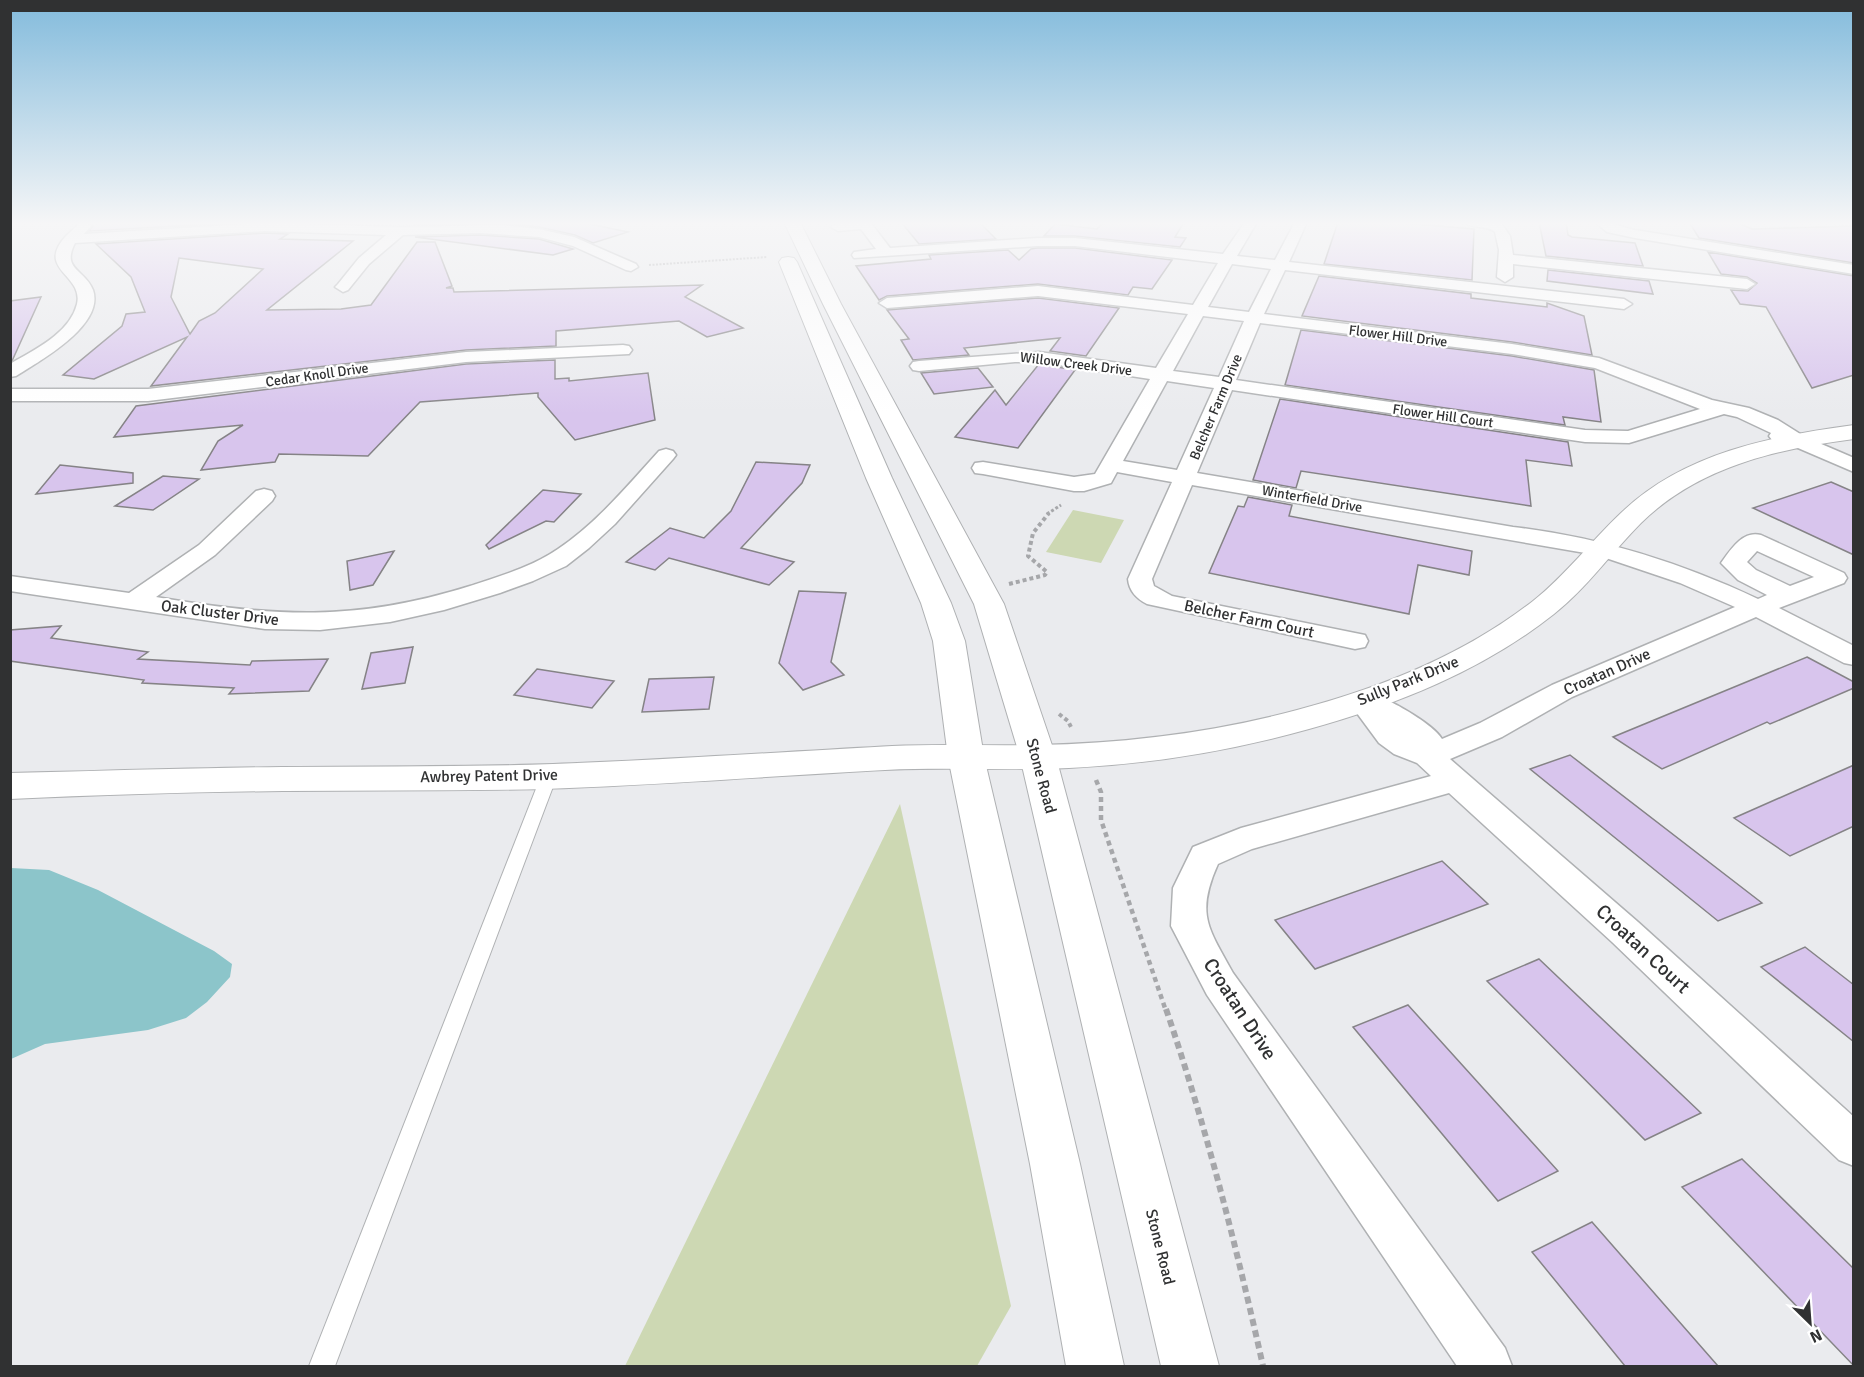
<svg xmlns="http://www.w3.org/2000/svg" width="1864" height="1377" font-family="Signika,sans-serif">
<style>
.green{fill:#cdd8b3}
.water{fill:#8cc5ca}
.building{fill:#d8c5ed;stroke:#858386;stroke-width:1.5;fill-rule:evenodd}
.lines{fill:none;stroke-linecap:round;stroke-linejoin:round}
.service-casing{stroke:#afb1b3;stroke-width:2}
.minor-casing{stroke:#afb1b3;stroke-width:3}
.tertiary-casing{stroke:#afb1b3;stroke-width:2}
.primary-casing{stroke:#afb1b3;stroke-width:2}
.path-far4{stroke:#a6a7aa;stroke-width:2;stroke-dasharray:2 1.5;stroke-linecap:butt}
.path-far3{stroke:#a6a7aa;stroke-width:3;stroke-dasharray:3 2;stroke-linecap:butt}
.path-far2{stroke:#a6a7aa;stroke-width:4;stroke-dasharray:4 3;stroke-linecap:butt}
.path-far1{stroke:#a6a7aa;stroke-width:4.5;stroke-dasharray:5 4;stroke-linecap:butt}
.path{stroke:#a6a7aa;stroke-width:6;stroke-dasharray:7 4.5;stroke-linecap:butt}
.service{fill:#fff;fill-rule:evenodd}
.minor{fill:#fff;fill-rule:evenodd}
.tertiary{fill:#fff;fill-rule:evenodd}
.primary{fill:#fff;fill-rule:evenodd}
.labels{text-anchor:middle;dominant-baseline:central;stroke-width:4.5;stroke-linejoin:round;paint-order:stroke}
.far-street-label{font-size:14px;fill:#303132;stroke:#fff}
.street-label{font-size:16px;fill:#303132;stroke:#fff}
.near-street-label{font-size:20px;fill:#303132;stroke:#fff}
</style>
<rect width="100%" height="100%" fill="#eaebee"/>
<!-- green -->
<g class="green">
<polygon points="1073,510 1124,520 1101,563 1046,552"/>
<polygon points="900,804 1011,1306 977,1366 625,1366"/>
</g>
<!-- water -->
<polygon class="water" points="11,868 49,870 98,890 214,951 232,964 230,977 207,1002 186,1018 148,1030 45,1044 11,1059"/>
<!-- building -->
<g class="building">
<polygon points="89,222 248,222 89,231 93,226"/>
<polygon points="416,222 580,222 628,232 593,243 575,235 539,227 500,223 415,224"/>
<polygon points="901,222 979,222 996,239 919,244"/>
<polygon points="1104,222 1184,222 1175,237 1186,238 1180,247 1075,236 1044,236 1055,224 1097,229"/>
<polygon points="1338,222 1391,222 1474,229 1472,280 1324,264"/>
<polygon points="1539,222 1566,222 1568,235 1572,237 1635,243 1643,266 1546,256"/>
<polygon points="1689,222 1736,222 1752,229 1854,226 1854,263 1699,238"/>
<path d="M264,233L288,234L280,239L353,241L267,310L341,309L371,305L417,242H435L452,286L446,288H453L454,292L702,285L685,297L743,328L707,337L679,321L556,331V346L466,350L151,386L187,337L94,379L63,375L122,326L126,314L145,312L131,277L96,244ZM179,258L263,269L215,313L199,321L190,334L171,297Z"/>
<polygon points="480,235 539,239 573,249 553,255 415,237"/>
<polygon points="1037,248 1075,248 1172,260 1152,289 1133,287 1128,295 1038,284 887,296 879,300 856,266 931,259 929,255 1008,250 1019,260 1031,249"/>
<polygon points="1708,252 1854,276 1854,375 1812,388 1766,307 1740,304 1731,290 1748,291 1757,283 1747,277 1721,274"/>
<polygon points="1548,270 1649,281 1653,294 1547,281"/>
<polygon points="1319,276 1471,294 1471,298 1547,307 1547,303 1584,316 1592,355 1512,342 1302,316"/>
<polygon points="41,297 12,361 10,361 10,301"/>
<polygon points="1038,298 1119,308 1086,356 1050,351 1060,338 964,348 969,355 913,360 901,340 909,339 887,310"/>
<polygon points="1301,330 1512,356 1594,370 1601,422 1563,417 1565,425 1285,385"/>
<polygon points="555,360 555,379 569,378 569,381 648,373 655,420 575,440 538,397 538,393 420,402 368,456 279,454 275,462 201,470 218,441 243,425 114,437 136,406 466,364"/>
<polygon points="1039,364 1075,370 1018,448 955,437 995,390 1006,405"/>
<polygon points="978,368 993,387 934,394 921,373"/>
<polygon points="1280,399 1568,442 1572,466 1526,460 1531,506 1301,471 1296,488 1253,480"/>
<polygon points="756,462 810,465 802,483 741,548 794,562 769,585 669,558 655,570 626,562 670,528 704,538 731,511"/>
<polygon points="60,465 133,473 133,483 36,494"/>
<polygon points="163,476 199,479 153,510 115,506"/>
<polygon points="1831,482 1854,492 1854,555 1753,508"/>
<polygon points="543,490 581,494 554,522 546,521 489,549 486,545"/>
<polygon points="1248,497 1292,505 1289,516 1472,551 1469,575 1418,565 1409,614 1209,573 1238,506 1244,507"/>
<polygon points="394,551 373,585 350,590 347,561"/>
<polygon points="799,591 846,593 831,662 844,675 803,690 779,663"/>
<polygon points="61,626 51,638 148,652 138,659 250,665 252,661 328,659 309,691 229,694 234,688 142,683 144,680 10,661 10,630"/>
<polygon points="413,647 405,683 362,689 371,653"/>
<polygon points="1807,657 1854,682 1854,688 1770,724 1767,722 1662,769 1613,737"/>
<polygon points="537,669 614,681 592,708 514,695"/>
<polygon points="714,677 709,709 642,712 649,679"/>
<polygon points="1570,755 1762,903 1718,921 1530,769"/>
<polygon points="1854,765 1854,826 1790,856 1734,818"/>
<polygon points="1442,861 1488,904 1315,969 1275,920"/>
<polygon points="1805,947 1854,985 1854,1042 1761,967"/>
<polygon points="1539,959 1701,1113 1645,1140 1487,981"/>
<polygon points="1408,1005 1558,1171 1498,1201 1353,1027"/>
<polygon points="1742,1159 1854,1269 1854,1366 1682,1187"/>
<polygon points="1592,1222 1718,1366 1625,1366 1532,1252"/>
</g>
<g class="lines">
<!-- service casing -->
<g class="service-casing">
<polygon id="service" points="549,770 555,772 557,776 335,1366 309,1366 541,776 543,772"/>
</g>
<!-- minor casing -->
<g class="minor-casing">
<g id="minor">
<path d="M84,222L91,226L84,234L264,223L400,227L500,225L539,229L574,237L636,264L638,267L631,271L626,270L573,246L539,237L480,233L403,235L369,264L348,290L343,292L335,287L338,284L359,258L386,235L264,231L75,243C61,270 85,269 93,290C105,325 40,361 16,376L10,377V364C34,350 70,333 77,304C84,274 35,270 66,236C72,231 77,224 84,222Z"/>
<path d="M870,222L890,248L1037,238H1075L1223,254L1245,222H1257L1237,256L1275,260L1295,222H1307L1289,262L1624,299L1632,304L1624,309L1285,270L1264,314L1512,344L1599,358L1712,400L1749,408L1778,420L1805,437L1854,458V472L1791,445L1772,440L1769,436L1771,433L1737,417L1724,414L1629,443L1585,442L1232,390L1197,473L1513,527C1599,537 1679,562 1758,599L1767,595L1738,580L1721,563C1731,549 1743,530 1761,535L1844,573L1847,578L1844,583L1779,608L1854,646V665L1844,663L1756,617L1572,697L1502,737L1450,759L1638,922L1854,1117V1166L1839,1160L1612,942L1449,793L1252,849L1218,864C1195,915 1209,929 1233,973L1505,1348L1512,1366H1457L1207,995L1171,926L1173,888L1193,847L1241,828L1431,776L1417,763L1394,754L1379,743L1348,701L1352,695C1355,694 1358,692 1361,692C1378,691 1434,724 1442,739L1480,723L1552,685L1735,607L1680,583L1597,555L1192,485L1152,579L1154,586L1172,596L1355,633L1365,635L1368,641L1365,647L1355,649L1147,604C1137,599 1129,591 1128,579L1172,482L1117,472L1111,483L1084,491H1074L983,474L975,473L972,468L975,463L983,462L1074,477L1095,474L1150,379L1039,362H1015L919,371L913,370L910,366L913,362L919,361L1039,352L1156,368L1188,314L1038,296L887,308L879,303L887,298L1038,286L1193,305L1218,263L1075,246H1037L854,258L852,255L854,252L876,249L861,229L838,231L831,227L838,223ZM1232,264L1271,269L1249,312L1208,307ZM1203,316L1244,321L1219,377L1173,371ZM1260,323L1512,354L1595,368L1700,409L1628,431L1585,430L1236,380ZM1167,381L1214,388L1177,470L1123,461ZM1757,551L1814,577L1790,586L1756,570L1747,562Z"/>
<path d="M1465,222L1501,223L1510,236L1513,255L1747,279L1755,284L1747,289L1513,264V277L1505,282L1497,277L1499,250L1495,232C1486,224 1473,230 1465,222Z"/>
<path d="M1595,222C1610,221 1621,227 1635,230L1854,265V274L1635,238L1607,232Z"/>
<polygon points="623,345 629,346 632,350 629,354 466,362 148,401 10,401 10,389 148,389 466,352"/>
<path d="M666,449L673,451L676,455L673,459L615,524L589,548L566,566L533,581L500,593L444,610L390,622L320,630L265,629L10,591V576L129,593L199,545L256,491L264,489L272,491L275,496L272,501L215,555L156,597C273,617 355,622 470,586C500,576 532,567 558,549C597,523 628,485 659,451Z"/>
</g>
</g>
<!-- tertiary casing -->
<g class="tertiary-casing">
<path id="tertiary" d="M1854,425V439C1776,449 1698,467 1641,523C1611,553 1587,588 1554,614C1482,671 1396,705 1309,729C1230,751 1151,764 1069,768C1008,771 946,767 885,770C772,776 658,785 545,789C458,791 370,790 283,791C192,792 101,795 10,799V773C101,771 191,768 282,767C372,766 463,767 553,764C666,760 779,752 892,746C941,744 989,746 1038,745C1125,743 1212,733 1297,710C1381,688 1464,655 1533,601C1566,575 1591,541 1622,512C1684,453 1771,436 1854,425Z"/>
</g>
<!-- primary casing -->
<g class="primary-casing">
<g id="primary">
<polygon points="784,222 800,222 841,304 1004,604 1056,757 1219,1366 1161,1366 1020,757 974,604 823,304"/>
<polygon points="788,257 794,258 797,262 892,478 951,603 965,641 984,757 1080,1164 1124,1366 1066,1366 1030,1164 948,757 933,641 921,603 866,478 779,262 782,258"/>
</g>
</g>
<!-- path-far4 -->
<polyline class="path-far4" points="649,265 767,257"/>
<!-- path-far3 -->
<polyline class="path-far3" points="1047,514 1061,505"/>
<!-- path-far2 -->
<g class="path-far2">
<polyline points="1009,584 1045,575 1047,572 1028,556 1033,533 1049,513"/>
<polyline points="1059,714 1068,721 1072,729"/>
</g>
<!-- path-far1 -->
<polyline class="path-far1" points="1096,780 1101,792 1101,820 1166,1011"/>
<!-- path -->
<path class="path" d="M1166,1009C1206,1126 1236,1245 1263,1366"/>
<!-- service -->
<use href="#service" class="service"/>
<!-- minor -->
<use href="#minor" class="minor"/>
<!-- tertiary -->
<use href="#tertiary" class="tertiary"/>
<!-- primary -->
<use href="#primary" class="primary"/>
</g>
<!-- sky -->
<linearGradient id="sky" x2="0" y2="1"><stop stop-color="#83bbdc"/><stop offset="0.54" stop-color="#f6f6f7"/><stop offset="1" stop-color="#f6f6f7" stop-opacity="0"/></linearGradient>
<rect width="1864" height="414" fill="url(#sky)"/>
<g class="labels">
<!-- far-street labels -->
<g class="far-street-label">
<text transform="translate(1398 336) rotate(7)">Flower Hill Drive</text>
<text transform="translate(1076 364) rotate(7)">Willow Creek Drive</text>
<text transform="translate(317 375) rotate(-8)">Cedar Knoll Drive</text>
<text transform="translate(1216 407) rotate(-67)">Belcher Farm Drive</text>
<text transform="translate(1443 416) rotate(8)">Flower Hill Court</text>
<text transform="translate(1312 499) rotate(10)">Winterfield Drive</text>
</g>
<!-- street labels -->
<g class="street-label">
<text transform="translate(220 613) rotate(7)">Oak Cluster Drive</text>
<text transform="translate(1249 619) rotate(12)">Belcher Farm Court</text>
<text transform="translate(1607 672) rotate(-24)">Croatan Drive</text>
<text transform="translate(1408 681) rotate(-22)">Sully Park Drive</text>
<text transform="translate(489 776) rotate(-1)">Awbrey Patent Drive</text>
<text transform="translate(1041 776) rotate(75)">Stone Road</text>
<text transform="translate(1160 1247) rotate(76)">Stone Road</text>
</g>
<!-- near-street labels -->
<g class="near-street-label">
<text transform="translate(1643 949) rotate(43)">Croatan Court</text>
<text transform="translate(1240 1009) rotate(57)">Croatan Drive</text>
</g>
</g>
<!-- border -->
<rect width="1864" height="1377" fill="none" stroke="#303132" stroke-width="24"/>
<!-- north arrow -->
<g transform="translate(1810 1323) rotate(155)" stroke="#ffffff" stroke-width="4.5" paint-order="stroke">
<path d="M0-4.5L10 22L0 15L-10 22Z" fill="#303132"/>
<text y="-9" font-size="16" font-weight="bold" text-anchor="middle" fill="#303132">N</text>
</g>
</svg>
